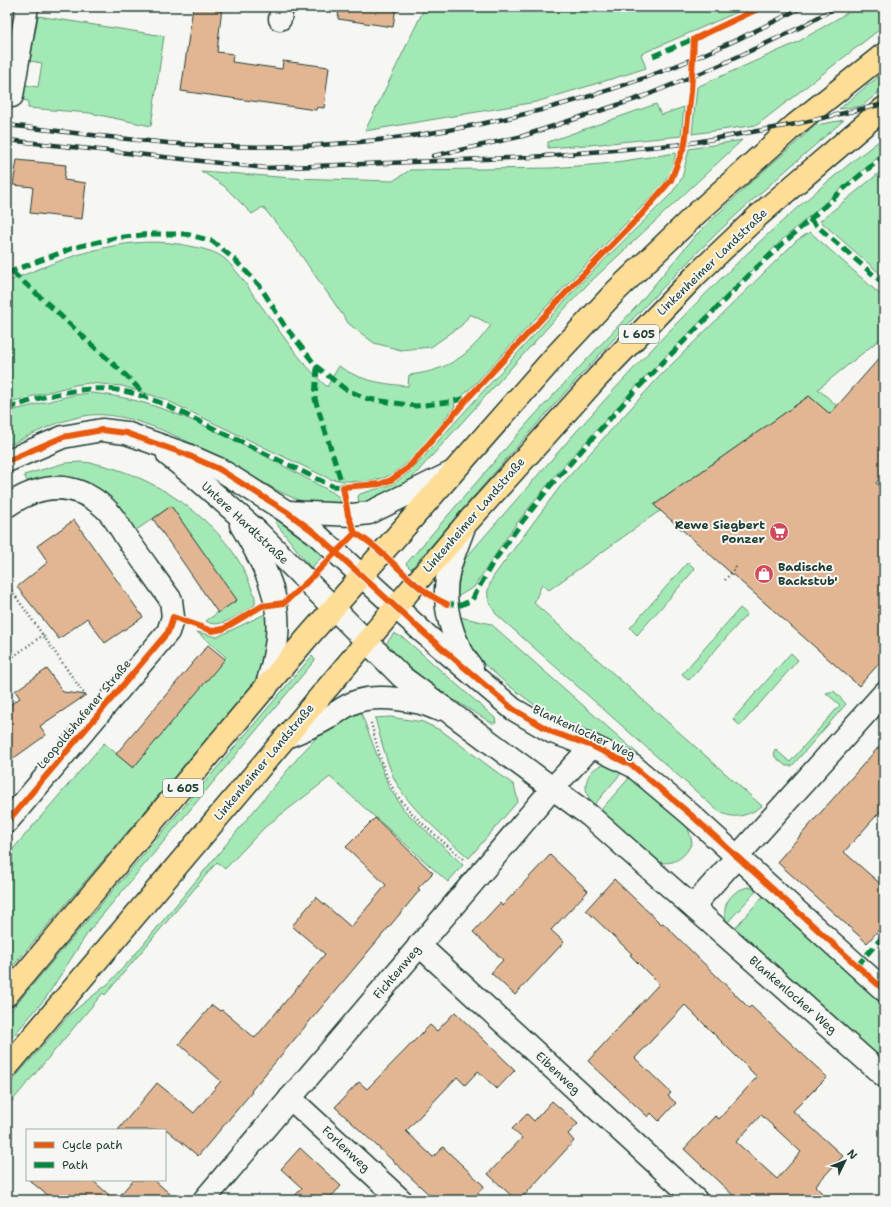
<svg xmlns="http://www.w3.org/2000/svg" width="891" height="1207" font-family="'Shantell Sans',sans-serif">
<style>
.green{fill:#a3e9b5;stroke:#619374}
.building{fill:#e3b693;stroke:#1f3d34;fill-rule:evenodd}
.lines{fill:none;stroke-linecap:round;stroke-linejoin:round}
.minor-casing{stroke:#1f3d34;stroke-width:25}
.primary-casing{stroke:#1f3d34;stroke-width:25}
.path{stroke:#1f3d34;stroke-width:2.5;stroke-dasharray:1 3;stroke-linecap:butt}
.minor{stroke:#f6f6f2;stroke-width:22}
.primary{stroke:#fedd96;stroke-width:22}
.rail-casing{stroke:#1f3d34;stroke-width:4.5}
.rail{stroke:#f6f6f2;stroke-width:3;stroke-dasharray:9;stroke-linecap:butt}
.quiet{stroke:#00873e;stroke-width:5;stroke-dasharray:10 5;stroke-linecap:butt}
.cycleway-casing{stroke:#f6f6f2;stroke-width:8}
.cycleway{stroke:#e8590c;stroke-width:6}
.labels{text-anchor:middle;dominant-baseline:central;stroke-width:4;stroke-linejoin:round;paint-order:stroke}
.shield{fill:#f6f6f2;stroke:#60746d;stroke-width:1}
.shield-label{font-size:11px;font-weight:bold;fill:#1f3d34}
.street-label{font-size:12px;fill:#1f3d34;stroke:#f6f6f2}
.poi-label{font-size:12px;font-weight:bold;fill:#1f3d34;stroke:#f6f6f2;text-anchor:end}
</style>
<rect width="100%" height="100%" fill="#f6f6f2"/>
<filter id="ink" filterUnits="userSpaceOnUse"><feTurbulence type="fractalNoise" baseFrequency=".025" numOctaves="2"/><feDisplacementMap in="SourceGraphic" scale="8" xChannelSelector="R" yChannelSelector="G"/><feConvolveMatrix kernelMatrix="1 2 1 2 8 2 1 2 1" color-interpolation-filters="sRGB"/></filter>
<g filter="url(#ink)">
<!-- green -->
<g class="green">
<polygon points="425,7 749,7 641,54 646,68 631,73 536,102 365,131"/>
<polygon points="857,7 884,7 884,26 757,125 692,134 697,87 796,43"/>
<polygon points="38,16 164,36 151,126 90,113 28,108 28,101 23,100 25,85 38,87 42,63 30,61"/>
<polygon points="884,72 884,88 862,106 839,109"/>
<polygon points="656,104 661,115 684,107 681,136 600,144 548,148 548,142"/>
<path d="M844,120C789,168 733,215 682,268C587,364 499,467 411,569L406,564L532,418L636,307L695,236L750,183L816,125Z"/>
<path d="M884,137V152L783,239L642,380L559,471L536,499L513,528L474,587L457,597L460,575L465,559C594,410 726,256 884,137Z"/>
<polygon points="742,140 587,285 557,317 411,479 401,487 359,504 358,496 360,494 393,484 411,471 581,283 671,194 682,178 689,149"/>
<path d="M676,153L671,172L661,187L569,282L478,381L454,404L455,406C435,430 408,474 376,480C361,483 345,481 330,479L164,399L122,386L90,383L75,385L7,403V282C66,257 129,231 194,247C204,249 217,252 225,259C237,270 247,286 257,300C279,330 299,361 327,387L339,366C360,381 384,384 408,386L409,375C447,371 469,356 491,325L470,314L462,325L431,347L401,350L374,343L349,324L296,248L263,207L252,214L224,186L201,171L292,178L393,181L410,170L551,168L603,164Z"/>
<polygon points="884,169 884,277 820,221"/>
<path d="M810,232L884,298V336L818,389L884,447V462L809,396L654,505L661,511L658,512L549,590L542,584L534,603L762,806C748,816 733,821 717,810L496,614C486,597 485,595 493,577L562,484L660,376L796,241Z"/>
<path d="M91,393C173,399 259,454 332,492L339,497L341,504C333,504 323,505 314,504C291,500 270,486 250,475C209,452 137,410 90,415C60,419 33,434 7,446V412L73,395Z"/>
<path d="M82,462C143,467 226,521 248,580C251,587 258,599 254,606C242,612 219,631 206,621L236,600L171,506L135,531C104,488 82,468 27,481L24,475L65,463Z"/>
<polygon points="277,520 324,555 311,568 275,522"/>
<polygon points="688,562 695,569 637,635 630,628"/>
<polygon points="740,608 747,614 689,680 682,674"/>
<path d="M267,613C268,642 267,663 250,688L7,973V856L104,743L133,768L226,657L197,632L217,637Z"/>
<polygon points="460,617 491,624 637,753 637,757 606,739 544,712 508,685 482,662 473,652 464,633"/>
<polygon points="394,633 405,639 495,718 496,723 492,723 446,695 391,653 386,644"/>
<polygon points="791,653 798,660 740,726 733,719"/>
<polygon points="312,656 315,660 89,931 45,999 7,1043 7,1015"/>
<polygon points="834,691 846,704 792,766 786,766 775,757 774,751 776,750 790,762 840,705 826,693"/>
<polygon points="360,710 389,787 404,810 463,865 448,882 330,777 265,827 225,869 217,862 105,995 103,993 7,1107 7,1087 70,1014 109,983 132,958 301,754 321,733"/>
<path d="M390,717L423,722L442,731L514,785L518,801L469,858C442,834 407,808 392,774C385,756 380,736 375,718Z"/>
<path d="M608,764L623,771L594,805C579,790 586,766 608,764Z"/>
<path d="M631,776L686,821L692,842C687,855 675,866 659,862C648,859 611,822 599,812Z"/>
<path d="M748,887L757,890L727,923C720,905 731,891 748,887Z"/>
<polygon points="764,895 884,1001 884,1064 733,930"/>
</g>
<!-- building -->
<g class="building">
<polygon points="193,7 222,7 217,52 233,54 232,62 282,69 283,61 329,67 324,108 317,107 316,110 181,91"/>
<polygon points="339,7 396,7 393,27 338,19"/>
<polygon points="17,160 66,165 64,180 86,183 82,219 30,213 33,187 13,185"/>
<polygon points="884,353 884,473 876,483 884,490 884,658 859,686 654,505 809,396 830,414"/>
<polygon points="171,506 237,600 218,613 153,519"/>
<polygon points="74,520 143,617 105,643 87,618 59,639 17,587 48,562 37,546"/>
<polygon points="208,645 225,659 133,768 116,754"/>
<polygon points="47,669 63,692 86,695 40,726 46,735 7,763 7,707 20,698 15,691"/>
<polygon points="884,741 884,807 844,852 884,887 884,924 867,943 777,862"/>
<polygon points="375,818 433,873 418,888 420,890 251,1091 252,1092 198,1156 167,1130 118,1130 157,1083 194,1113 221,1081 179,1044 212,1005 220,1011 222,1010 255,1038 325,954 292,926 316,897 351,927 386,885 346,847"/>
<polygon points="550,855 588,891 551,930 564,942 515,995 491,973 503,960 473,932 500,903 502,906"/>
<path d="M614,879L661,924L663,923L749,1008L751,1006L827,1077L793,1111L843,1156L815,1186L829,1200H738L684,1149L715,1116L719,1119L757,1077L685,1005L635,1058L671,1093L668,1096L676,1103L659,1121L651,1113L648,1117L588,1061L659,984L630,955L632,954L586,910ZM761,1115L801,1152L777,1179L736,1142Z"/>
<polygon points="455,1012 515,1070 497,1089 478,1071 465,1085 457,1077 406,1131 433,1157 443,1147 484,1186 472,1200 435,1200 335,1107 359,1082 367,1089 430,1025 437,1031"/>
<polygon points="552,1101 578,1124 568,1134 574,1141 520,1200 516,1200 488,1174 522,1138 512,1129 527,1114 534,1121"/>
<polygon points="300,1148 341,1186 328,1200 291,1200 302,1188 281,1169"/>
<polygon points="29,1180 92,1180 115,1200 53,1200"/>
<polygon points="133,1180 154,1180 177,1200 116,1200"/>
</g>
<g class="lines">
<!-- minor casing -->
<g class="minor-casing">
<g id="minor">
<polyline points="280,19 282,7"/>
<polyline points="12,96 27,7"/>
<polyline points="168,455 194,476 258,532 402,677 590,816 884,1076"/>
<polyline points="7,461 63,437 102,430 126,433 185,454 219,469 287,512 314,532 424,633 513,709 552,732 592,746 633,766 690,814 884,990"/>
<path d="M7,506C40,483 74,480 105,508C115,517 122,532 130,543C144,562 157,581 171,600L173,617L168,632L7,822"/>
<polyline points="287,512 353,515 369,513 451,473"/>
<path d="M241,525C278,588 288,617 266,688"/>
<path d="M464,527C459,541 453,555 449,569C440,603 452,641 472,668"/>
<path d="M286,737C300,731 315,726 328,718C338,712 347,704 358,701C378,695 417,699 437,709"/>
<polyline points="693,906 884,693"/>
<polyline points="419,945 696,1200"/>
<polyline points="290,1098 401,1200"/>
<polyline points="204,1200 552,789 592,746"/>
</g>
</g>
<!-- primary casing -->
<g class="primary-casing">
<g id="primary">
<polyline points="7,995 307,638 557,354 616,291 696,214 796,124 884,54"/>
<polyline points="7,1067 465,525 598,377 696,275 758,216 884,108"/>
</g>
</g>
<!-- path -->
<g class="path">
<polyline points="725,580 736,567"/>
<polyline points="7,584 85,695"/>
<polyline points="7,661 43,635"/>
<path d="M371,723C378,748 383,777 399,798C416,821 442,840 463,859"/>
</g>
<!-- minor -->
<use href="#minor" class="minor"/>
<!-- primary -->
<use href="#primary" class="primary"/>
<!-- rail casing -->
<g class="rail-casing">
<g id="rail">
<path d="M7,125C70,132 133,141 195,145C406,157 617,107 802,7"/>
<polyline points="7,140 266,168 532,157 685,144 796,124 884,104"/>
<polyline points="433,156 523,136 642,97 718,66 803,26 836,7"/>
</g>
</g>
<!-- rail -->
<use href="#rail" class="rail"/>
<!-- quiet -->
<g class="quiet">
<polyline points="653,56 696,38"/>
<polyline points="809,219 884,284"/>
<path d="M12,272C39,295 64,319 90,343C109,361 128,375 145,396"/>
<polyline points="7,273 76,247 115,238 151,234 186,234 212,241 234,259 260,286 284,325 317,367 345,389 368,399 416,406 449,402 467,398"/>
<polyline points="317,367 315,399 344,490"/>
<path d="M7,408C18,406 29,401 40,398C93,385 115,384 166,405L332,486L347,487"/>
<polyline points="444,603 461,605 472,600 492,564 522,522 551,485 631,395 755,269 848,185 884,156"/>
<polyline points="857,966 884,935"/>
</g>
<!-- cycleway casing -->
<g class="cycleway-casing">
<g id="cycleway">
<polyline points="7,461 63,437 102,430 126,433 185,454 219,469 287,512 314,532 424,633 513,709 552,732 592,746 633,766 690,814 884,990"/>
<path d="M355,533C389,552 411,589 447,604"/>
<polyline points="7,822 168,632 173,617 212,631 223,629 262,606 284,603 307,582 355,533 348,515 343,487 380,484 391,480 408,468 469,397 575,283 642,214 671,180 685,144 691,92 694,39 762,7"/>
</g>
</g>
<!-- cycleway -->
<use href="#cycleway" class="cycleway"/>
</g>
</g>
<!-- icons -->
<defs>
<g id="supermarket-disc" transform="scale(1)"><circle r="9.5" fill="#d1495b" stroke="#f6f6f2"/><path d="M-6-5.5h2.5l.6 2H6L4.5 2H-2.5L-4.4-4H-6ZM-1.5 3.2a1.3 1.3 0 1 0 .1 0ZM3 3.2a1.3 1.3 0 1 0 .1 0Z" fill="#fff"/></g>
<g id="shop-disc" transform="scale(1)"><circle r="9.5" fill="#d1495b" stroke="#f6f6f2"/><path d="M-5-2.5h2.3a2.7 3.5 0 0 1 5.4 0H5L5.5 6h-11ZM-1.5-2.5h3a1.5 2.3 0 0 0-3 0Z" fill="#fff"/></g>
</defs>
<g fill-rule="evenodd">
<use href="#supermarket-disc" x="779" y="532"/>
<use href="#shop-disc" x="764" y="574"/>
</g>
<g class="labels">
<!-- shield labels -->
<g class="shield">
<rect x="619" y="325" width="40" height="18" rx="3"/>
<rect x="163" y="779" width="40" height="18" rx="3"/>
</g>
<g class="shield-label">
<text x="639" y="334">L 605</text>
<text x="183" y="788">L 605</text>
</g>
<!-- street labels -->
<g class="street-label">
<text transform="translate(712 262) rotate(-44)">Linkenheimer Landstraße</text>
<text transform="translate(474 515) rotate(-49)">Linkenheimer Landstraße</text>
<text transform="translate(245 523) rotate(43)">Untere Hardtstraße</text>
<text transform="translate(84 714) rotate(-50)">Leopoldshafener Straße</text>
<text transform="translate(584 732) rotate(25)">Blankenlocher Weg</text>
<text transform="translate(264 762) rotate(-50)">Linkenheimer Landstraße</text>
<text transform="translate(397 972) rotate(-50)">Fichtenweg</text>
<text transform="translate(793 995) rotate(41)">Blankenlocher Weg</text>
<text transform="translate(558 1073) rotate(43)">Eibenweg</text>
<text transform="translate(346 1149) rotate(43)">Forlenweg</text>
</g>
<!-- poi labels -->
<g class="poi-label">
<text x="765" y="525">Rewe Siegbert<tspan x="765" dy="14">Ponzer</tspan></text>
<text x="778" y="567" text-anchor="start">Badische<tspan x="778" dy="14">Backstub'</tspan></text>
</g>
</g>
<!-- margin -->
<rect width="891" height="1207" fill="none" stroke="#f6f6f2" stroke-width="24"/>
<rect x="12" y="12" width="867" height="1183" fill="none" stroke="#1f3d34" stroke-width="1.5" filter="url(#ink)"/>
<!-- legend -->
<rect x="26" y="1129" width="140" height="52" fill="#f6f6f2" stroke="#a0aca6"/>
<rect x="34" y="1142" width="20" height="6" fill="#e8590c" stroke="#a0aca6"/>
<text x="62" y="1149" font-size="12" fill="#1f3d34">Cycle path</text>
<rect x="34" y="1162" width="20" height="6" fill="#00873e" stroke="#a0aca6"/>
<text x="62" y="1169" font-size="12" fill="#1f3d34">Path</text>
<!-- north arrow -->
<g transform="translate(845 1161) rotate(47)" stroke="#f6f6f2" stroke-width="3" paint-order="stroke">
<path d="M0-3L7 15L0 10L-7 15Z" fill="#1f3d34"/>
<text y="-6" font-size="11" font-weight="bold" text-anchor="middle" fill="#1f3d34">N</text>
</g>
</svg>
